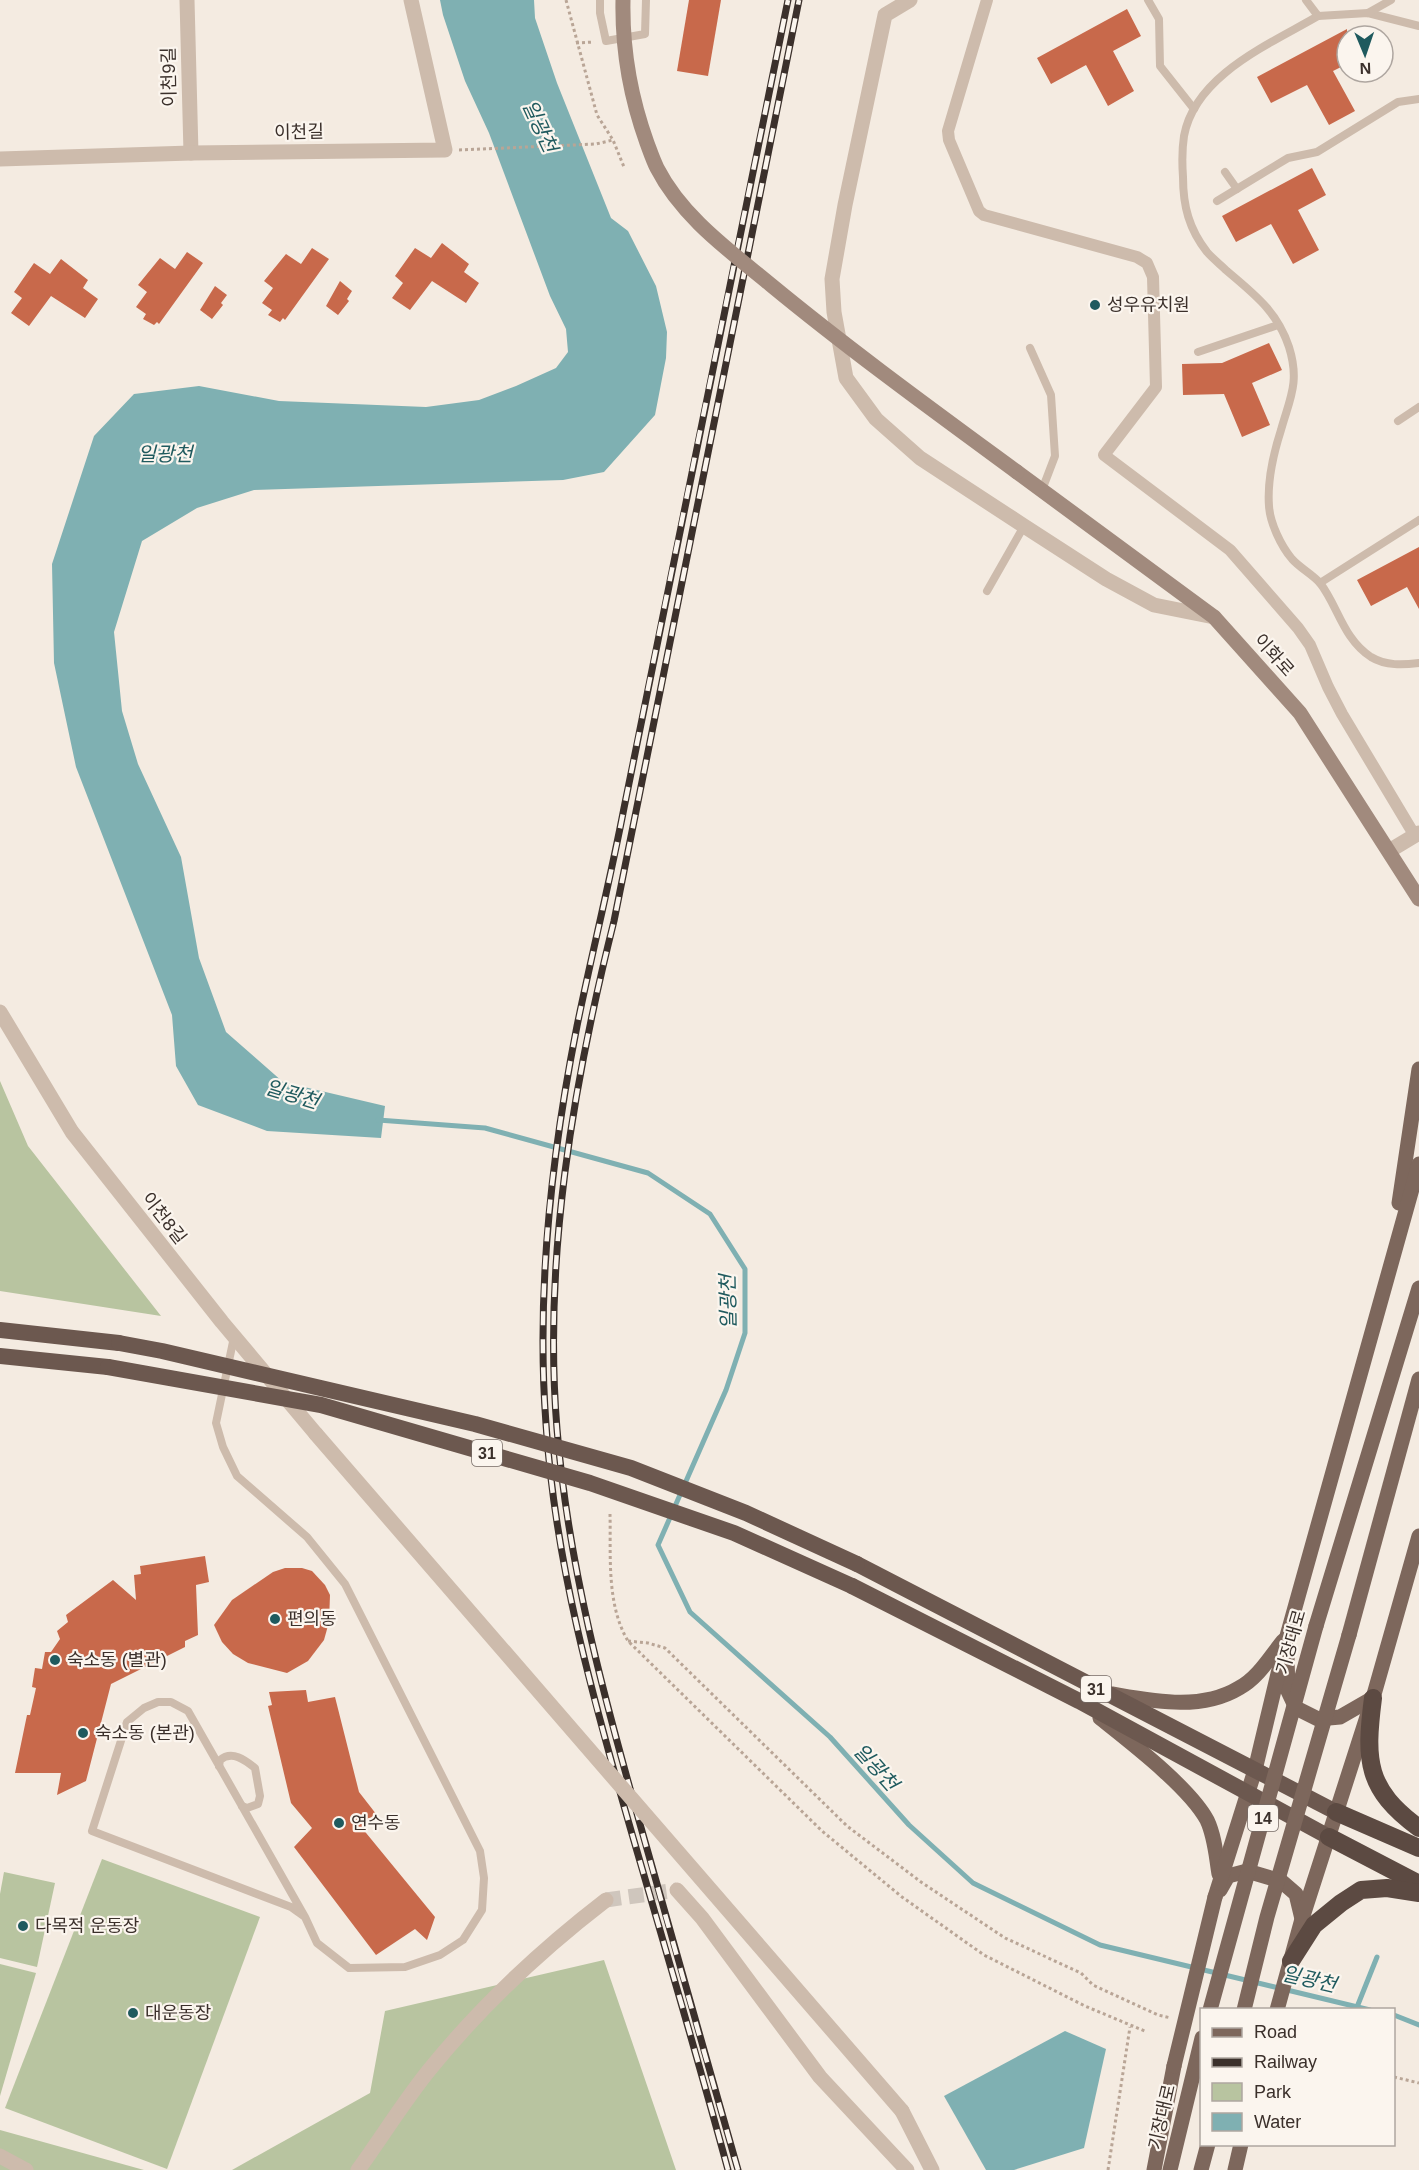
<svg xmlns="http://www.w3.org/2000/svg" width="1419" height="2170" font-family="Arial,'Noto Sans KR',sans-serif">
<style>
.green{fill:#b8c4a0}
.water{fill:#7fb0b2}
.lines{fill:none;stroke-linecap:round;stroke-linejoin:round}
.stream{stroke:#7fb0b2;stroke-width:5}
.building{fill:#c8694b}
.minor-tunnel{stroke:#cfc6bd;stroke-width:15;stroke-dasharray:15 8;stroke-linecap:butt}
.path{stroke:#b9a596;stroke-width:3;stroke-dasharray:3 3;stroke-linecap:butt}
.service{stroke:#cdbbac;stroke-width:8}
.pedestrian{stroke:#cdbbac;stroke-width:12}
.minor{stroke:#cdbbac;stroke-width:15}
.secondary{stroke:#a18a7d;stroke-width:15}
.primary{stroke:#7d675c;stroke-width:15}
.trunk{stroke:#6c584f;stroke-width:16}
.motorway{stroke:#5c4a42;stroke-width:18}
.rail-casing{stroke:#3b302b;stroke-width:7}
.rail{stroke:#fbf5ee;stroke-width:4.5;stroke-dasharray:14;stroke-linecap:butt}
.minor-bridge{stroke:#cdbbac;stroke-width:15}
.secondary-bridge{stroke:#a18a7d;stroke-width:15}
.primary-bridge{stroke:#7d675c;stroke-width:15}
.trunk-bridge{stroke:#6c584f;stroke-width:16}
.poi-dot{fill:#1f5a5e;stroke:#fbf5ee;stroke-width:2}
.labels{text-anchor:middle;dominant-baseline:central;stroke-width:4.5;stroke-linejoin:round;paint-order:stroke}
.shield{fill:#fbf5ee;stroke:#756b66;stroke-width:1.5}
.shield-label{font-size:16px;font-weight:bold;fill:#3b302b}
.street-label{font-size:18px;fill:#3b302b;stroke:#fbf5ee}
.poi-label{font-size:18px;fill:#3b302b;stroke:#fbf5ee;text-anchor:start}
.water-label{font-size:20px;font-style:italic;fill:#1f5a5e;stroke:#fbf5ee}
</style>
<rect width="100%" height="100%" fill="#f4ebe1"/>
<!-- green -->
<g class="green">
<polygon points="0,1081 28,1146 161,1316 0,1291"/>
<polygon points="102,1859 260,1917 167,2169 5,2108"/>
<polygon points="4,1872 55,1883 37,1967 0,1958 0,1894"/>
<polygon points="604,1960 676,2170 232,2170 370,2093 385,2011"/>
<polygon points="0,1964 36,1973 0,2096"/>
<polygon points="0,2130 144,2170 0,2170"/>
</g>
<!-- water -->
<g class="water">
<polygon points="440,0 534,0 535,18 557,83 611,218 628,231 656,286 667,332 666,358 655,415 604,472 563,480 254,490 197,508 142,541 114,632 122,711 138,764 181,857 199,958 226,1032 283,1082 385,1106 381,1138 267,1131 198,1105 176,1066 172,1015 76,767 54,663 52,564 94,436 134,394 199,386 279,401 426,407 479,400 516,386 556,368 568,352 566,329 550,296 489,133 465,81 443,15"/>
<polygon points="1065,2031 1106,2049 1084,2148 1014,2170 986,2170 944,2096"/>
</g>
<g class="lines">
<!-- stream -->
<g class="stream">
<polyline points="378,1120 485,1128 648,1173 710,1214 745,1269 745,1333 726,1390 658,1545 690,1612 830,1737 909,1825 973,1883 1100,1945 1370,2010"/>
<polyline points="1357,2007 1377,1957"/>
<polyline points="1394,2015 1419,2025"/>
</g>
</g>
<!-- building -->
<g class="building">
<polygon points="689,0 721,0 708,76 677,71"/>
<polygon points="1127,9 1141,36 1113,51 1134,91 1108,106 1086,65 1051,84 1037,58"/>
<polygon points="1347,29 1347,64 1333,71 1355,111 1329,125 1307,85 1271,103 1257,77"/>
<polygon points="1312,168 1326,195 1298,210 1319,250 1293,264 1271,224 1236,242 1222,216"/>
<polygon points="442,243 469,264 464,272 479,283 466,303 432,281 410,310 392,298 403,283 395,276 415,248 431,258"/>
<polygon points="312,248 329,259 285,320 283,318 280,322 268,315 272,310 262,303 273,288 264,281 286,254 301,264"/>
<polygon points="187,252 203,263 159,324 157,322 154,325 143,319 146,314 136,307 147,292 138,285 160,258 175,269"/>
<polygon points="61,259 88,280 83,288 98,299 85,318 51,296 29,326 11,313 22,298 14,292 34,263 50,274"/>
<polygon points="340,281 352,291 347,299 349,301 338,315 326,306"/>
<polygon points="215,286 227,295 221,303 223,305 212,319 200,310"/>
<polygon points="1269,343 1282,370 1252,383 1270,425 1242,437 1224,394 1183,395 1182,364 1222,363"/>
<polygon points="1419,547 1419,609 1407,587 1371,606 1357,580"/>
<polygon points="205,1556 209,1582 196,1585 198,1635 185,1641 185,1647 111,1684 86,1781 57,1795 61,1773 15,1773 27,1715 30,1715 36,1688 32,1687 35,1668 42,1669 45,1652 51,1652 60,1639 57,1631 68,1622 66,1615 113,1580 136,1600 134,1575 141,1574 140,1566"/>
<polygon points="285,1568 302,1568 312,1571 325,1585 330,1595 329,1622 324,1640 308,1661 287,1673 248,1663 233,1654 222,1642 214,1625 232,1600 273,1572"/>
<polygon points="306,1690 308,1702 335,1697 359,1792 380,1819 362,1828 435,1917 427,1940 415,1929 376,1955 294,1847 312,1828 291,1803 268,1706 272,1705 269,1692"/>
</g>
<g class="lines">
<!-- minor-tunnel -->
<polyline class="minor-tunnel" points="606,1900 677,1890"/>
<!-- path -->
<g class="path">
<polyline points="566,0 597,115 613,140 624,167"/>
<polyline points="576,43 594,42"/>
<polyline points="459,150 596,144 613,140"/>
<path d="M610,1514C611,1555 606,1604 628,1641L822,1831L902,1897L984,1955L1085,2006L1147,2032"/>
<polyline points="628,1641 648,1643 665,1648 847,1826 921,1882 1005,1938 1081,1973 1093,1985 1158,2015 1171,2018"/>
<polyline points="1394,2077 1419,2083"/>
<polyline points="1108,2170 1130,2027"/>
</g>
<!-- service -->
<g class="service">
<polyline points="600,0 600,13 606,41 645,34 646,0"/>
<polyline points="1148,0 1159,19 1160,66 1194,109"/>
<polyline points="1306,0 1318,16 1368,13 1419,26"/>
<polyline points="1368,13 1391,0"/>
<path d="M1318,16C1270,44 1195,75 1184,136C1182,149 1182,163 1183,177C1183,206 1189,229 1207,252C1213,259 1221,265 1227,271C1254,294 1277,311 1289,347C1300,382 1290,398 1281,430C1273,455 1267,480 1269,506C1270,523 1281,546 1292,559C1300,568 1312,574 1320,583C1338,606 1343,639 1371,657C1386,666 1403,665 1419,663"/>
<polyline points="1225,172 1237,189"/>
<polyline points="1217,201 1288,158 1317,152 1398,102 1419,99"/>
<polyline points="1030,348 1051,395 1055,456 1042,490"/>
<polyline points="1198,352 1278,325"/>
<polyline points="1398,421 1419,407"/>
<polyline points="1320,583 1419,520"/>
<polyline points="987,591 1024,526"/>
<polyline points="234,1337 216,1423 223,1447 237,1476 307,1537 345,1584 480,1851 484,1878 482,1910 463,1940 440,1955 405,1967 349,1968 317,1943 305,1917 291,1907 92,1831 127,1722 144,1708 158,1702 171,1702 188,1711 305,1917"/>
<path d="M219,1766L220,1760C232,1750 245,1760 255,1768L260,1796L258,1804L247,1808L242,1806"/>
</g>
<!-- pedestrian -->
<polyline class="pedestrian" points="987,0 948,131 949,140 979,211 984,215 1137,257 1147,263 1153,277 1156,387 1104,455 1230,550 1298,628 1310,645 1328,687 1342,714 1415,836"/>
<!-- minor -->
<g class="minor">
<polyline points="187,0 191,153"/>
<polyline points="910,0 885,15 845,205 832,279 834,312 846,378 876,419 920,458 1024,526 1106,579 1154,605 1214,617"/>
<polyline points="0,159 191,153 445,150 411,0"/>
<polyline points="1389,851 1419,833"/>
<polyline points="0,1012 72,1132 222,1322 316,1434"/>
<polyline points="677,1890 702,1918 820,2077 907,2170"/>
<polyline points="902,2111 932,2170"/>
<polyline points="0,2156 26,2170"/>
<path d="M358,2170C382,2137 404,2101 430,2069C482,2005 541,1950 606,1900"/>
</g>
<!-- secondary -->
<polyline class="secondary" points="1017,472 1214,617 1300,713 1419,899"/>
<!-- primary -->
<g class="primary">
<polyline points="1399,1203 1419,1069"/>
<polyline points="1316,1626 1419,1288"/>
<polyline points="1349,1635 1419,1379"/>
<polyline points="1287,1657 1288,1691 1296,1708 1318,1719 1340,1717 1373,1698"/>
<path d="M1112,1694C1153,1701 1201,1711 1239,1688C1258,1678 1270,1657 1283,1641"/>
<path d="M1100,1718C1130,1742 1189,1787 1207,1820C1215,1837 1216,1856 1219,1874"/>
<polyline points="1220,1890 1228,1876 1247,1871 1281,1881 1296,1894 1302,1919"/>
<polyline points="1215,1897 1255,1770 1287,1636 1419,1164"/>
<polyline points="1277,2010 1302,1919 1373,1698 1419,1536"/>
<polyline points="1154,2170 1174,2066"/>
<polyline points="1170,2170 1202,2038"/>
<polyline points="1201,2170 1208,2144"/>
<polyline points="1235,2170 1241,2144"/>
</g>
<!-- trunk -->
<g class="trunk">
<polyline points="0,1330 119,1343"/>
<polyline points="0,1356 108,1367"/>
<polyline points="857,1564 1336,1812"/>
<polyline points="852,1586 1079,1701 1329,1837"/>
</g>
<!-- motorway -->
<g class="motorway">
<path d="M1373,1698C1365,1761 1366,1789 1419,1828"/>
<polyline points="1336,1812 1419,1848"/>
<polyline points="1329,1837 1419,1884"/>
<polyline points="1291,1961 1314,1925 1341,1903 1361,1890 1387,1888 1419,1893"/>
</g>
<!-- rail casing -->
<g class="rail-casing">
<g id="rail">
<path d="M728,2170C697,2055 663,1941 630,1827C592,1695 555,1562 546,1424C536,1291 551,1157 577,1026C592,953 610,881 624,808C678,538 733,269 788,0"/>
<path d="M738,2170C705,2055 672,1940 640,1824C603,1694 568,1564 557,1429C543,1259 573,1085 614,921L799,0"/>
</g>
</g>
<!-- rail -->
<use href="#rail" class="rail"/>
<!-- minor-bridge -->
<polyline class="minor-bridge" points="316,1434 902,2111"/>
<!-- secondary-bridge -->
<path class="secondary-bridge" d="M623,0C622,50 630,96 647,143C650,151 653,160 657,168C682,217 730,251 771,285C850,350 934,411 1017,472"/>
<!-- primary-bridge -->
<g class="primary-bridge">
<polyline points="1210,2010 1316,1626"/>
<polyline points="1244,2010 1267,1917 1349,1635"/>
<polyline points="1174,2066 1215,1897"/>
</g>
<!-- trunk-bridge -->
<g class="trunk-bridge">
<polyline points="119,1343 162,1351 475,1424 631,1468 746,1513 857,1564"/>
<polyline points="108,1367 321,1405 590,1483 734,1533 852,1586"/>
</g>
</g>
<!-- markers -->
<g class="poi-dot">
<circle cx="1095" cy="305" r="6"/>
<circle cx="275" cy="1619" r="6"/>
<circle cx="55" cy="1660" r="6"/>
<circle cx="83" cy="1733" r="6"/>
<circle cx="339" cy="1823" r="6"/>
<circle cx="23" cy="1926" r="6"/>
<circle cx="133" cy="2013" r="6"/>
</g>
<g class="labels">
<!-- shield labels -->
<g class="shield">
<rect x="472" y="1440" width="30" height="26" rx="4.5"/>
<rect x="1081" y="1676" width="30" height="26" rx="4.5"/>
<rect x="1248" y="1805" width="30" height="26" rx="4.5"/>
</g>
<g class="shield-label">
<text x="487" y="1453">31</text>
<text x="1096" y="1689">31</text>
<text x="1263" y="1818">14</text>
</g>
<!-- street labels -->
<g class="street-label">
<text transform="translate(169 77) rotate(-91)">이천9길</text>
<text transform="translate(299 132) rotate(-1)">이천길</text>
<text transform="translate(1274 655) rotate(48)">이화로</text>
<text transform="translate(164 1218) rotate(52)">이천8길</text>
<text transform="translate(1291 1642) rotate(-74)">기장대로</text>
<text transform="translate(1162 2117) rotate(-77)">기장대로</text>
</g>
<!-- poi labels -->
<g class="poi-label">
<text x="1107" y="305">성우유치원</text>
<text x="287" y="1619">편의동</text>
<text x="67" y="1660">숙소동 (별관)</text>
<text x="95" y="1733">숙소동 (본관)</text>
<text x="351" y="1823">연수동</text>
<text x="35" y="1926">다목적 운동장</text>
<text x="145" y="2013">대운동장</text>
</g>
<!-- water labels -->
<g class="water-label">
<text transform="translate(540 126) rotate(65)">일광천</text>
<text x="165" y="454">일광천</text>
<text transform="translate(292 1094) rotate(17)">일광천</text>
<text transform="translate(728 1302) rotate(-91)">일광천</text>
<text transform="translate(876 1767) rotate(48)">일광천</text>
<text transform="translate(1309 1979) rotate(13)">일광천</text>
</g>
</g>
<!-- legend -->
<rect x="1200" y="2008" width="195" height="138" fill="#fbf5ee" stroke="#aea6a0" stroke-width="1.5"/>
<rect x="1212" y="2028" width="30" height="9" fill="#7d675c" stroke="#aea6a0" stroke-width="1.5"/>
<text x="1254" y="2038" font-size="18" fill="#3b302b">Road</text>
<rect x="1212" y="2058" width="30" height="9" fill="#3b302b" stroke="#aea6a0" stroke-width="1.5"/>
<text x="1254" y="2068" font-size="18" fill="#3b302b">Railway</text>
<rect x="1212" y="2083" width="30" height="18" fill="#b8c4a0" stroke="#aea6a0" stroke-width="1.5"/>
<text x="1254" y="2098" font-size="18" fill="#3b302b">Park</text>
<rect x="1212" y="2113" width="30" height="18" fill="#7fb0b2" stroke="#aea6a0" stroke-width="1.5"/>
<text x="1254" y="2128" font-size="18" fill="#3b302b">Water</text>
<!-- north arrow -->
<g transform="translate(1365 54) rotate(178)"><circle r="28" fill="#fbf5ee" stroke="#aea6a0" stroke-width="1.5"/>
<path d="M0-4.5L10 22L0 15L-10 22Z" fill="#1f5a5e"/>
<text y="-9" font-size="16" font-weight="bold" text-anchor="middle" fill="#3b302b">N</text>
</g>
</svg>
